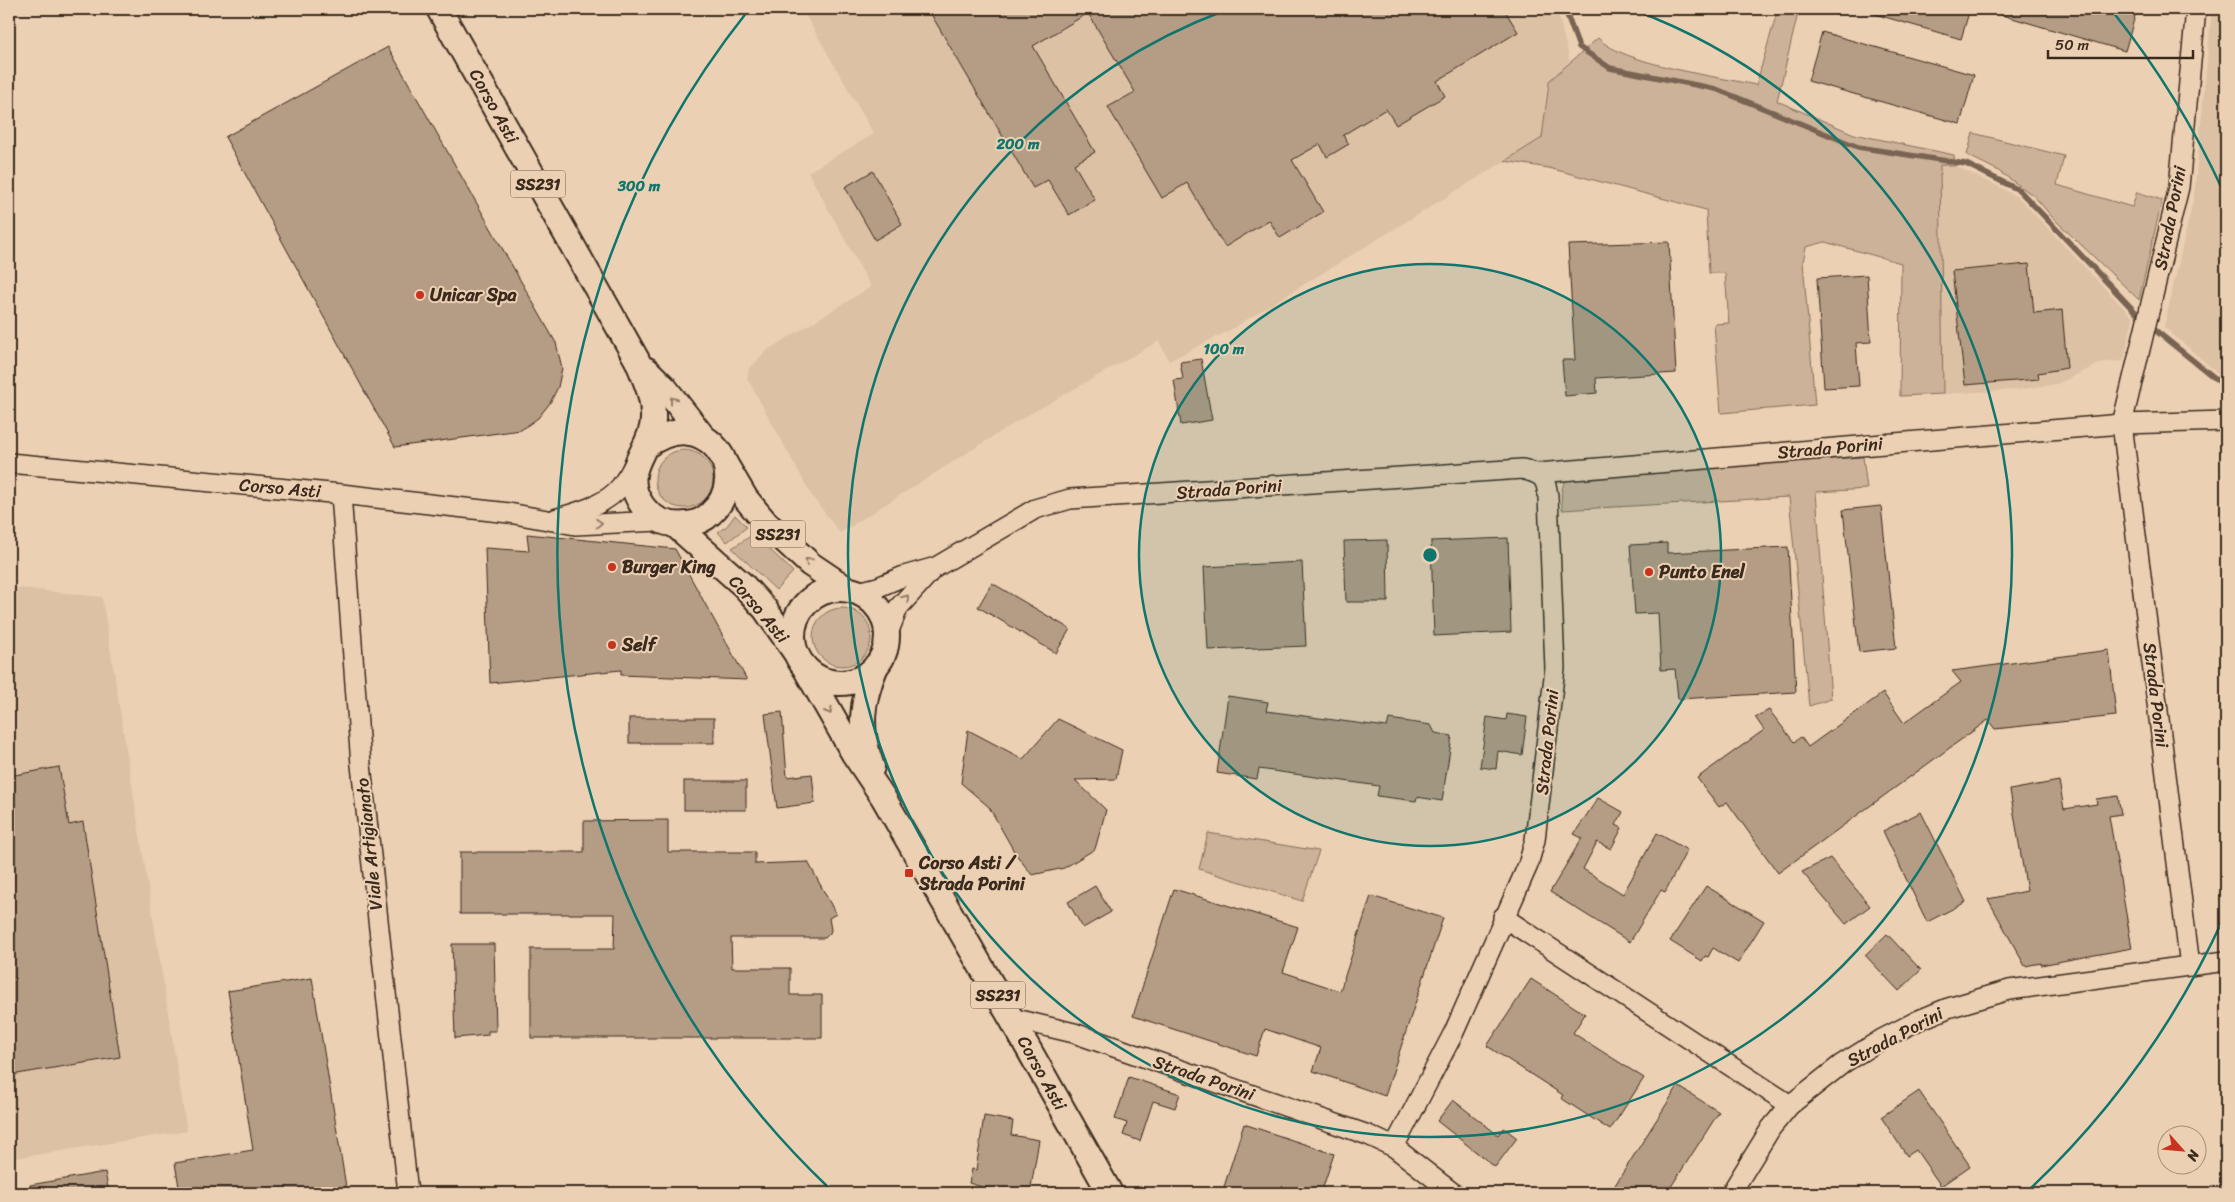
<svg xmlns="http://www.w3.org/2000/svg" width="2235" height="1202" font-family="Sriracha,sans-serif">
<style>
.built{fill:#dcc1a5}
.green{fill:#ccb298;stroke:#846e5b}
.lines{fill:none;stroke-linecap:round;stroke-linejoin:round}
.stream{stroke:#796452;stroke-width:5.5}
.building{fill:#b59d85;stroke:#3b2a1e}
.minor-casing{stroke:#3b2a1e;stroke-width:22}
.major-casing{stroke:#3b2a1e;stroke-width:28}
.minor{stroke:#ecd0b3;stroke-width:19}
.major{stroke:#ecd0b3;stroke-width:24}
.oneway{stroke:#947d68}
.ring{fill:none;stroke:#0f766e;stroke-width:2.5}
.poi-dot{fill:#c8321e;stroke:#ecd0b3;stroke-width:2}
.labels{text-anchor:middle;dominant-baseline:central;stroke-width:4;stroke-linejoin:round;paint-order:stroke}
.shield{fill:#ecd0b3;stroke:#705c4b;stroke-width:1}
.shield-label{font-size:16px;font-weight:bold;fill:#3b2a1e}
.street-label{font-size:18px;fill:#3b2a1e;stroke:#ecd0b3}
.poi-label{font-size:18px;font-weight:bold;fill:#3b2a1e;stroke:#ecd0b3;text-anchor:start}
.centre{fill:#0f766e;stroke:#ecd0b3;stroke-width:2.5}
.ring-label{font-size:15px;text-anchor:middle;font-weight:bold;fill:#0f766e;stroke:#ecd0b3;stroke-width:4;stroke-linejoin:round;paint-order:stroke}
</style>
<rect width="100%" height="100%" fill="#ecd0b3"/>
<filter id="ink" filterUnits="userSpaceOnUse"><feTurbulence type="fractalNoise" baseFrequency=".02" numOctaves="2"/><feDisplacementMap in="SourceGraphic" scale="10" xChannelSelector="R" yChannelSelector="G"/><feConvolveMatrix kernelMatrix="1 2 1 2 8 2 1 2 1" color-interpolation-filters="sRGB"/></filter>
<g filter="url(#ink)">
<!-- built -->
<g class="built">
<polygon points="802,9 1557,9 1570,62 1547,84 1542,138 1230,330 1169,361 1159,341 1016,422 840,533 812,496 747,378 749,369 766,351 871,287 808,172 874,134"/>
<polygon points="2212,9 2226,9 2226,380 2164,327 2194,196"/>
<polygon points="1940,164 1955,166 1998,186 2019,198 2133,318 2124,361 2103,362 2057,384 2016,390 1943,394"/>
<polygon points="9,587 102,597 187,1131 9,1159"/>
</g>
<!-- green -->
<g class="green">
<path d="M1778,9H1799L1777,101L1854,134L1954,155L1955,166L1940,165L1943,394L1900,396L1901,263L1825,242L1806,247L1803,262L1815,405L1721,413L1714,324L1729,323L1725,273H1709L1706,210L1549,168L1505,161L1542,138L1549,81L1598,38C1622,64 1719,77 1756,85Z"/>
<polygon points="1973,133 2064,156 2057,185 2132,207 2137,192 2162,200 2139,300 2053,218 2034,196 1997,170 1967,155"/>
<circle cx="684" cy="479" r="29"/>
<path d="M1863,457L1867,489L1816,492L1831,699L1809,706L1789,497L1562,510C1562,497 1558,485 1571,477Z"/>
<polygon points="735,515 747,527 727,542 718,532 727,526"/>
<polygon points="754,534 793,572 776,590 732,548"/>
<circle cx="842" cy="637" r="29"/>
<polygon points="1208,833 1319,851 1302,901 1199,869"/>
</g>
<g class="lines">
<!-- stream -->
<g class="stream">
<polyline points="1565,9 1579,47 1610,68 1716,89 1858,147 1966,164 2019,190 2143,320"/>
<polyline points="2150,326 2226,387"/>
</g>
</g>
<!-- building -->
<g class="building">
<polygon points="928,9 1504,9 1518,32 1437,81 1445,96 1396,125 1386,109 1343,135 1349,144 1327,157 1320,144 1292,160 1323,212 1280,238 1269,220 1225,247 1187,183 1162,198 1108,107 1135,92 1088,13 1033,46 1095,152 1074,164 1095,200 1069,215 1048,180 1033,188"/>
<polygon points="1872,9 1970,9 1961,39 1871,13"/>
<polygon points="1996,9 2137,9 2125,51 1995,13"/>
<polygon points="1822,32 1974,75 1960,124 1808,81"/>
<polygon points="388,47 556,343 562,368 558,387 550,403 538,418 521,430 395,447 225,137"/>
<polygon points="873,171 902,224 875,240 845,187"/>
<polygon points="1669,242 1676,373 1596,378 1597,393 1565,396 1562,360 1575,360 1568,245"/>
<polygon points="2029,264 2034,313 2062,310 2067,368 2038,373 2039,379 1965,385 1952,271"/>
<polygon points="1867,275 1871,342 1856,343 1859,386 1824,388 1817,278"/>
<polygon points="1201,359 1212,420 1181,425 1174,380 1183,379 1180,362"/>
<polygon points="1881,506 1896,648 1859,652 1843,510"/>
<polygon points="527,534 675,549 747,680 621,675 621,670 490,683 485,548 529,551"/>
<polygon points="1508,538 1511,632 1434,636 1431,541"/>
<polygon points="1387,540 1388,602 1346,602 1344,541"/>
<polygon points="1667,543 1667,553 1788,547 1796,692 1678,699 1675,669 1661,670 1658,613 1635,614 1630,545"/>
<polygon points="1302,562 1306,646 1208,650 1204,567"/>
<polygon points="992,583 1070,629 1056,653 978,607"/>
<polygon points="2109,650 2116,716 1995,729 1988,720 1778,873 1727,802 1719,807 1697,778 1764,730 1755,717 1769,710 1794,742 1801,737 1808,747 1883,693 1904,723 1961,682 1952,671"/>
<polygon points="1228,696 1268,702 1266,711 1387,727 1389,719 1431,725 1435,733 1452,736 1442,801 1417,797 1416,801 1377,796 1379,786 1259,769 1257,779 1217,773"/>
<polygon points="782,712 787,777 812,774 815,803 777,808 765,714"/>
<polygon points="1507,714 1527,717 1522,755 1498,751 1496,769 1480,767 1487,717 1506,720"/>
<rect x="629" y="718" width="85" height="25"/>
<polygon points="1058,719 1122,750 1116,779 1075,780 1106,810 1095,849 1064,868 1032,875 1015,853 989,807 961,783 968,730 1023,759"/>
<polygon points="59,767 69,825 83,822 120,1057 11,1075 9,1059 9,776"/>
<rect x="684" y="781" width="62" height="29"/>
<polygon points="2059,781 2064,809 2097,804 2096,799 2118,796 2121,814 2109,816 2132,948 2041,965 2041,963 2025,966 1988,899 2027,891 2010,790"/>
<polygon points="1598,798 1623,812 1616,825 1622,828 1611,849 1597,842 1583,869 1623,894 1657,833 1687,850 1665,892 1661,890 1630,942 1550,892 1582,838 1574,834"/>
<polygon points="1921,812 1966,902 1927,922 1883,831"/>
<polygon points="668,820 668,852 755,852 755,864 808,862 836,914 829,918 831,930 830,933 825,938 731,938 732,968 790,968 790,995 822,995 822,1038 531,1038 531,949 614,949 615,914 460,914 460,852 584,852 584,821"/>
<polygon points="1830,858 1870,906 1846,924 1802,872"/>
<polygon points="1095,886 1111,912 1083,928 1068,902"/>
<polygon points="1706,886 1764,921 1738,963 1713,948 1708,957 1705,956 1702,961 1670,941"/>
<polygon points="1174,889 1298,927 1283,972 1340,991 1371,896 1443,918 1385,1096 1313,1071 1321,1048 1265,1029 1256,1056 1133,1016"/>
<polygon points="1887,934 1921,970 1899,991 1865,955"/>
<polygon points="452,944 494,944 496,1031 488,1031 488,1035 455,1038"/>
<polygon points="312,978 347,1193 180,1193 175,1163 253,1150 228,991"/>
<polygon points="1531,979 1585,1014 1573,1033 1644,1078 1610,1130 1561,1098 1563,1095 1487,1046"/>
<polygon points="1129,1077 1180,1094 1175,1108 1153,1101 1140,1141 1123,1135 1127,1123 1115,1119"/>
<polygon points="1678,1086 1719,1112 1667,1193 1610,1193"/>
<polygon points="1919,1091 1970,1166 1941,1186 1916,1150 1907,1156 1881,1117"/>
<polygon points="1453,1100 1498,1135 1504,1128 1517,1138 1495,1167 1437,1121"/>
<polygon points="984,1116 1013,1121 1011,1135 1039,1140 1030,1193 1001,1193 969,1183 972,1169 976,1170"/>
<polygon points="1244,1124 1334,1154 1321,1193 1222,1193"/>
<polygon points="105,1172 109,1193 31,1193 30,1185"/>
</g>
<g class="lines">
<!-- minor casing -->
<g class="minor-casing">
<g id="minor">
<polyline points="9,463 341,494 509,513 575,525 659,521"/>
<polyline points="1538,473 2122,424 2226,421"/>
<polyline points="341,494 361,765 408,1193"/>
<path d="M555,519C577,512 605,506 621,486C626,479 631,471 635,463"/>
<path d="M858,592L878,587L904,576L936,567L1035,509L1070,499L1522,469C1541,474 1546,476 1548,496L1555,668L1535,840L1528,865L1454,1032L1394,1147"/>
<polyline points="887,636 898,608 933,569"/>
<polyline points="1503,917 1790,1105"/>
<polyline points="2190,966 2122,424 2179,187 2196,9"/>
<polyline points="1011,1018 1074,1033 1368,1135 1394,1147 1453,1193"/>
<polyline points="1731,1193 1771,1128 1790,1105 1842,1064 1882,1039 1919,1020 1948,1008 2009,990 2226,961"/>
</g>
</g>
<!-- major casing -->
<g class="major-casing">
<g id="major">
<path d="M439,9L637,360C645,379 654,397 653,419C653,446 625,465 636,494C639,501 643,508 649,513C660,523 673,526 688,524C697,523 705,519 711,513C754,474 704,401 645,447"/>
<polyline points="647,370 665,388 704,438"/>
<polyline points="726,465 746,499 766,523 810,564 847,589"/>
<polyline points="675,525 744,586 765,609 795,652"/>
<circle cx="840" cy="636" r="47"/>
<polyline points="805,668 854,754 883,797 1011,1018 1110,1193"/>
<path d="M872,767C858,730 861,702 876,666"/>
</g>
</g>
<!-- minor -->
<use href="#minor" class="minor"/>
<!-- major -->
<use href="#major" class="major"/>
</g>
<!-- one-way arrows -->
<defs><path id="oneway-chevron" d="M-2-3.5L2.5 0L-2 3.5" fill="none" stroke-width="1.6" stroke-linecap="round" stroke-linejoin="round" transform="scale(1.25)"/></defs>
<g class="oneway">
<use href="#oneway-chevron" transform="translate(673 400) rotate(-127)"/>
<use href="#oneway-chevron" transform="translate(599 523) rotate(-4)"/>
<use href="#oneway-chevron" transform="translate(808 561) rotate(-139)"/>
<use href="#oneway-chevron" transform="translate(906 598) rotate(-52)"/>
<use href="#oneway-chevron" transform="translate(829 711) rotate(60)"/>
</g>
</g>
<!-- distance rings -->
<circle cx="1430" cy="555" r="291" fill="#0f766e" fill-opacity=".12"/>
<g class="ring">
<circle cx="1430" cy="555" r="291"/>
<path d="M1634 10A582 582 0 1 1 1226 10"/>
<path d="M2224 917A873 873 0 0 1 2031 1188M829 1188A873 873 0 0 1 747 12M2113 12A873 873 0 0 1 2224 193"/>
</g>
<!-- markers -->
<g class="poi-dot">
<circle cx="420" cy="295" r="5"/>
<circle cx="612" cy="567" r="5"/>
<circle cx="1649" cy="572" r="5"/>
<circle cx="612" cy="645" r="5"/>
<rect x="904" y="868" width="10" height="10" rx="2.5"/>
</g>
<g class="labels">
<!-- shield labels -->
<g class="shield">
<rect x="510.5" y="170.5" width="55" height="27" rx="4"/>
<rect x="750.5" y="520.5" width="55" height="27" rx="4"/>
<rect x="970.5" y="981.5" width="55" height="27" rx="4"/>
</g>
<g class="shield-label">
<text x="538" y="184">SS231</text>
<text x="778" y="534">SS231</text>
<text x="998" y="995">SS231</text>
</g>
<!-- street labels -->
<g class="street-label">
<text transform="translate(494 106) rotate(61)">Corso Asti</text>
<text transform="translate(2170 218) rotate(-79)">Strada Porini</text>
<text transform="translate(1830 448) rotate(-5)">Strada Porini</text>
<text transform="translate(280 488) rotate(5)">Corso Asti</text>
<text transform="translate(1229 489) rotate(-4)">Strada Porini</text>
<text transform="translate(759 609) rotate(50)">Corso Asti</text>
<text transform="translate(2156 695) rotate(83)">Strada Porini</text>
<text transform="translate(1547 742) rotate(-84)">Strada Porini</text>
<text transform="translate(369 844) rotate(-96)">Viale Artigianato</text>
<text transform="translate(1895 1037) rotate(-28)">Strada Porini</text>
<text transform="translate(1042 1073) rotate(61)">Corso Asti</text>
<text transform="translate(1204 1078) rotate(19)">Strada Porini</text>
</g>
<!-- poi labels -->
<g class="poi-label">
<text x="430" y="295">Unicar Spa</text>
<text x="622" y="567">Burger King</text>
<text x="1659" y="572">Punto Enel</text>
<text x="622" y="645">Self</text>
<text x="919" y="863">Corso Asti /<tspan x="919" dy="21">Strada Porini</tspan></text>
</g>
</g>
<circle cx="1430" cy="555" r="8" class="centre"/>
<g class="ring-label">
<text x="1018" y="149">200 m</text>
<text x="639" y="191">300 m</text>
<text x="1224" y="354">100 m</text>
</g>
<!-- margin -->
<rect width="2235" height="1202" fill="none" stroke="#ecd0b3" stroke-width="30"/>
<rect x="15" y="15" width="2205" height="1172" fill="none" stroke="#3b2a1e" stroke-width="2" filter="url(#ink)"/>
<!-- north arrow -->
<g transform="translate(2182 1150) rotate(117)"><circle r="24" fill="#ecd0b3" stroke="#a58e77"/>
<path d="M0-4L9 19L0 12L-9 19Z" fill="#c8321e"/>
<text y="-8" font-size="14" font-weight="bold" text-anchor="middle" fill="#3b2a1e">N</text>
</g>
<!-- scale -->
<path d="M2048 50v8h145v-8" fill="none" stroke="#3b2a1e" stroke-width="2.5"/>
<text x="2055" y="50" font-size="15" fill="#3b2a1e" stroke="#ecd0b3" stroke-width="4" paint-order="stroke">50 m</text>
</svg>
